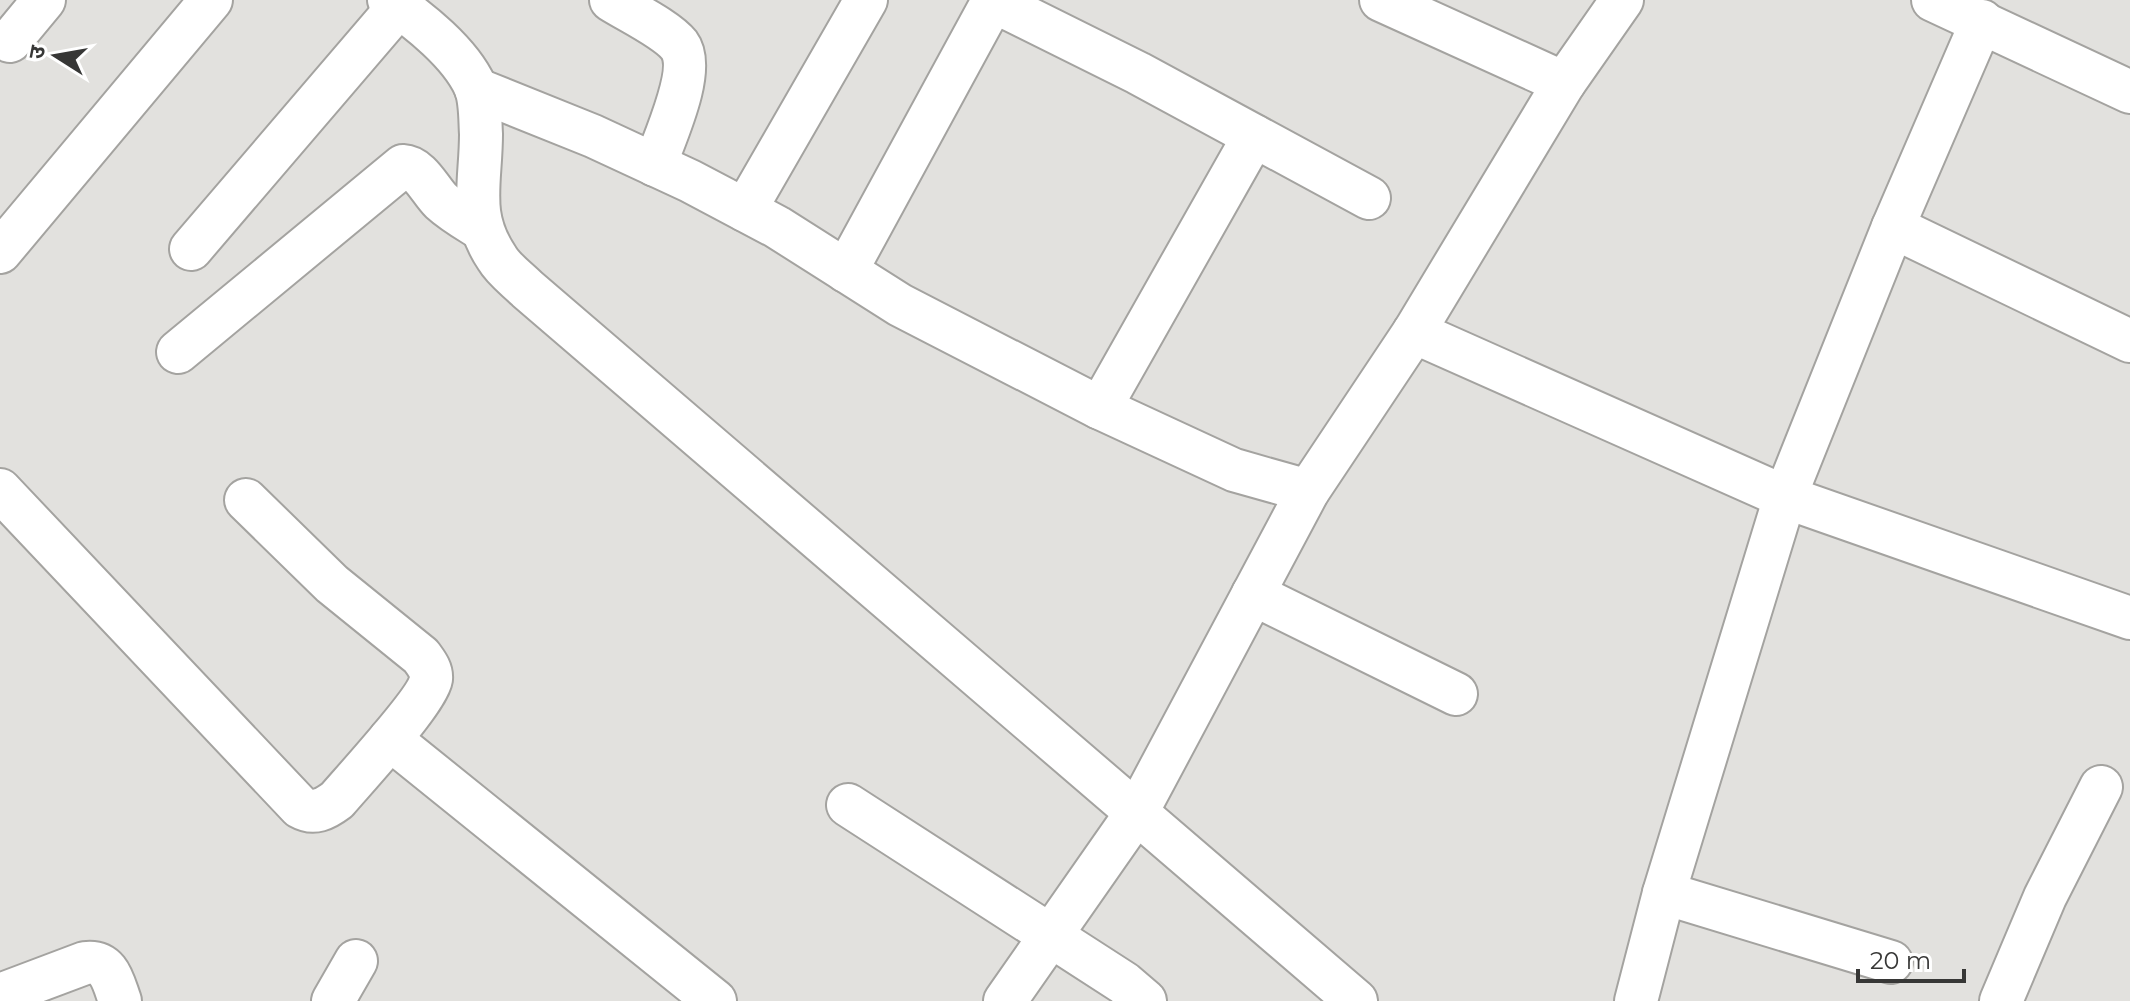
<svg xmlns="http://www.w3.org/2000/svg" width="2130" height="1001" font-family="Montserrat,'Noto Sans Devanagari',sans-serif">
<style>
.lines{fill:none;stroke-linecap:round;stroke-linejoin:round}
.minor-casing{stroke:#a4a3a0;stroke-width:46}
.minor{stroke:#fff;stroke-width:42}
</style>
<rect width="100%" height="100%" fill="#e2e1de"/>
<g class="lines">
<!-- minor casing -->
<g class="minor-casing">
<g id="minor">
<path d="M389,0C419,20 460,53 475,86C481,100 480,119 481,134C481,183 468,215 497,258C504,270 517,279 527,289L1356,1001"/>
<path d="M611,0C630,12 666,29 679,45C697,69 664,139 655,165"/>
<polyline points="991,0 1138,73 1369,198"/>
<polyline points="1381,0 1564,83"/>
<polyline points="1933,0 2130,92"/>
<polyline points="10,41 44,0"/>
<polyline points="476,89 593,136 690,181 777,227 900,305 1100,408 1234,470 1308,491"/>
<polyline points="745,210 866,0"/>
<polyline points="1893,227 2130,341"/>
<polyline points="191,249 399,6"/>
<polyline points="0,252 211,0"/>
<polyline points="846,271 993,1"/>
<polyline points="1414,332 1785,497 2130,618"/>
<path d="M178,352L403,166C420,167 430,190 441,201C453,212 467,220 480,228"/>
<polyline points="1100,408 1254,136"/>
<path d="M0,490L300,807C314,815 325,809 337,800C354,780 428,700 431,679C432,670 426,663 421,656L332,584L246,500"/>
<polyline points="1253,594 1456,694"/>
<polyline points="390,739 715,1001"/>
<polyline points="848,805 1124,983 1145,1001"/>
<polyline points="1664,893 1891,962"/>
<path d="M0,995L85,963C110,960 113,982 120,1001"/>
<polyline points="333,1001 356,961"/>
<polyline points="1005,1001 1137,812 1308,491 1414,332 1564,83 1622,0"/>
<polyline points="1636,1001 1664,893 1785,497 1893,227 1982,21"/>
<polyline points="2001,1001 2045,897 2101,787"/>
</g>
</g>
<!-- minor -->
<use href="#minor" class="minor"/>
</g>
<!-- north arrow -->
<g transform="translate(56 56) rotate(281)" stroke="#ffffff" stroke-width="6" paint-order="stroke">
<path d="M0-6L14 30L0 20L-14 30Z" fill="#373736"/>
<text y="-12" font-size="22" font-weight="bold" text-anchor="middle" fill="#373736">उ</text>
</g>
<!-- scale -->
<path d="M1858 969v12h106v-12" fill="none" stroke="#373736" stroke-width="4"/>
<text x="1870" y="969" font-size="24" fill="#373736" stroke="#ffffff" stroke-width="6" paint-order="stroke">20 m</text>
</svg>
